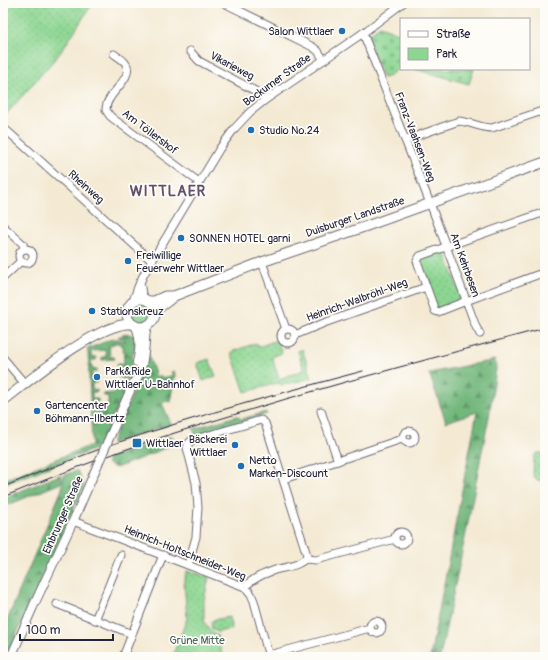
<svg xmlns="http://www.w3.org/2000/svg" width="548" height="660" font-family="Pangolin,sans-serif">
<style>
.green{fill:url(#green-dots);stroke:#587c66}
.forest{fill:url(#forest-firs);stroke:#4a6c5c}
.cemetery{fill:url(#cemetery-stones);stroke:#587c66}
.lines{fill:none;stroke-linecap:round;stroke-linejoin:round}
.minor-casing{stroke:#6c6871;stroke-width:9}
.tertiary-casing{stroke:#6c6871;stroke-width:10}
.secondary-casing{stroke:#6c6871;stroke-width:11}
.minor{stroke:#fff;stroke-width:7}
.tertiary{stroke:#fff;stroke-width:8}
.secondary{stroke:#fff;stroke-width:9}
.tram{stroke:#22223b;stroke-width:1}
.tertiary-bridge-casing{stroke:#6c6871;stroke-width:10;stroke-linecap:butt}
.tertiary-bridge{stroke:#fff;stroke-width:8}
.poi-dot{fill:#1f6fb2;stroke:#fdfcf7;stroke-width:1.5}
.labels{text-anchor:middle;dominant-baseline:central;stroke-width:3.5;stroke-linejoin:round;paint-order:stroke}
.poi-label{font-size:11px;fill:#22223b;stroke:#fdfcf7;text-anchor:start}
.street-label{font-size:11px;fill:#22223b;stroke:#fdfcf7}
.park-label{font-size:11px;fill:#476159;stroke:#fdfcf7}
.district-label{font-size:15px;font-weight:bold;letter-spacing:1px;fill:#63526d;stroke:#fdfcf7}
</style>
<defs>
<pattern id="green-dots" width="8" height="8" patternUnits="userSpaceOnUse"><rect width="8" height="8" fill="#8dd692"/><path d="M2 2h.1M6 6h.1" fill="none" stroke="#79b77f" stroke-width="1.8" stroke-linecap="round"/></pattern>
<pattern id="forest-firs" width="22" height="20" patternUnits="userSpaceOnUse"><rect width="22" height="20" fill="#72b77c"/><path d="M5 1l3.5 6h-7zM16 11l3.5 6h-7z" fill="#5d9467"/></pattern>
<pattern id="cemetery-stones" width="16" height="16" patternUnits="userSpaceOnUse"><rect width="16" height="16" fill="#8dd692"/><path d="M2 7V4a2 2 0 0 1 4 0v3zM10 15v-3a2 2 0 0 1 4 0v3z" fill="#79b77f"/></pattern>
</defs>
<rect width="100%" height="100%" fill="#fdfcf7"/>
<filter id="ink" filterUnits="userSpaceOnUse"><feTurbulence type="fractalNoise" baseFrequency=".025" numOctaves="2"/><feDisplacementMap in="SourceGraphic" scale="8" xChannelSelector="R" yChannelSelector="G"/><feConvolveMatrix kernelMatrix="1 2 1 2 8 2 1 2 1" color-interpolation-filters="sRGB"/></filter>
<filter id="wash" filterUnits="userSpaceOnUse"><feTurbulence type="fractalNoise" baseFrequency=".012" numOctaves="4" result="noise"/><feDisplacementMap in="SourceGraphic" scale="16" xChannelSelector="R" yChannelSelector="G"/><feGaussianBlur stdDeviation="0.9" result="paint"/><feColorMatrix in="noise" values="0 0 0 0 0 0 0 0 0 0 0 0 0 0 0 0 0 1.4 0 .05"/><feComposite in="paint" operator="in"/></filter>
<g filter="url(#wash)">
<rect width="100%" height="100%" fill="#f4ead4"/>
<!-- green -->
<g class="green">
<polygon points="3,3 93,3 60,53 3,118"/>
<polygon points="442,252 446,254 462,300 437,309 421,265 422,260"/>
<circle cx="141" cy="312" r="10"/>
<polygon points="277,340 282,353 272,357 279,379 304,370 298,351 302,349 312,378 282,385 278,383 245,392 231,352 256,343 258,347"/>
<polygon points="209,359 216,376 203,381 197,363"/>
<polygon points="537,453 542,453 543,470 542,481 537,480 533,475 534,456"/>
<polygon points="187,571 209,577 204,600 204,622 214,635 217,635 223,657 172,657 187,619 184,579"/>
<polygon points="229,617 232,629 217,632 212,629 211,622 213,620"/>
</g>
<!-- forest -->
<g class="forest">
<path d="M127,333L136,337V349L133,353L130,380C125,379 120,379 117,375L118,373H122V366H117V364L124,363L123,345H120L119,343H113V345H109L110,357H114L115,359L102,360V357H106V350L91,351V357H96V360H91L92,369H97V371L92,372V381H97V383H92V389L97,390V392H92V399H98V402H92V409H99V411H103L104,408H108V396H104L103,394L114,393L117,390L118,385L122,382L127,384L100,447L3,485V480L92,445L88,352L87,349L112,339H117L125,341V339L118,337Z"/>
<polygon points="148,354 156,377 160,375 162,379 173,375 171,372 174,371 175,375 170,402 167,401 162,403 171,424 111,443 132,396"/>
<polygon points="495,360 496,369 489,417 481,456 467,528 440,657 430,657 477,412 446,422 429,373"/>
<polygon points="266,412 267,414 194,436 195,433 193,429 237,416 241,419"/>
<path d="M172,436L175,443C156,453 136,460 116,468L106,463L109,458Z"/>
<polygon points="77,470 84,486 6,657 3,657 3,630 62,489 63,476"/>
<polygon points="60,475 61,479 61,483 3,507 3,498"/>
</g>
<!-- cemetery -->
<g class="cemetery">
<polygon points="380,26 401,34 401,65 390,76 383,78 367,37 369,34"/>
<polygon points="415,69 474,69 469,84"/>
</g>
</g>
<g filter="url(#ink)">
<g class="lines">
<!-- minor casing -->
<g class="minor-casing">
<g id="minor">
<polyline points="224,3 313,47 318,51 324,60"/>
<polyline points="542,3 545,3"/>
<polyline points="363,33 433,211 476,327 480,334"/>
<polyline points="190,51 199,61 261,94 265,100"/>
<path d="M114,54C118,57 124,60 126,64C133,75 115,89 110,98C107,102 106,106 106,110L110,116L115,120L199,182"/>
<polyline points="5,129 152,261"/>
<path d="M405,140L459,121C471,122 481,128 492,128L545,110"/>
<polyline points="545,212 420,256 417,261 434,308 435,311 438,312 466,301 545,272"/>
<polyline points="3,226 23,244 24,249"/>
<circle cx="26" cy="256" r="7"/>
<polyline points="262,262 286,329"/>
<polyline points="3,278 21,261"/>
<polyline points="140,282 142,294 145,299"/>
<polyline points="133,301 138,287 144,274 220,148 235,128 250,112 265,100 363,33 403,3"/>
<circle cx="288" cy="336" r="7"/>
<polyline points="295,335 324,323 426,287"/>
<polyline points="3,358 25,384"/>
<polyline points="321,411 338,461"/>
<circle cx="409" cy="437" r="6"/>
<polyline points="284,479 402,439"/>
<polyline points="73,521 245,587 251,594 254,601 269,657"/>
<circle cx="401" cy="538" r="6"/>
<polyline points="305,559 316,560 395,539"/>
<path d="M188,565L196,537L198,507L196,483L187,448L188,444L192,440L261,420L265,423L266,426L306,552L307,556C302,566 285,567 275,570C264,574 253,578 245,587"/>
<polyline points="57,604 132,634"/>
<polyline points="95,620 121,555"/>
<circle cx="376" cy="627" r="6"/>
<polyline points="269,655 370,628"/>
<polyline points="123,657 163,555"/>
</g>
</g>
<!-- tertiary casing -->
<g class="tertiary-casing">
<g id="tertiary">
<path d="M135,325C141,336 140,350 137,362"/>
<path d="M107,443L134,382C142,375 144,354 145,343C145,336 145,331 148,325"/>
<polyline points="11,657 33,607 75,517 98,464"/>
</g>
</g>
<!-- secondary casing -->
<g class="secondary-casing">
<g id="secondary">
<circle cx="141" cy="313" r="14"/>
<polyline points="149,301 154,301 165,296 174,296 262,262 364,227 545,162"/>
<path d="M155,312C161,305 168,302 174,296"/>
<path d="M3,401C30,380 100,321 132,324"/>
</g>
</g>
<!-- minor -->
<use href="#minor" class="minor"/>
<!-- tertiary -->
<use href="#tertiary" class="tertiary"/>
<!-- secondary -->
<use href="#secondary" class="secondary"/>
<!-- tram -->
<g class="tram">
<path d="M3,487C40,472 78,457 116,443C197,416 280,393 363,371"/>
<path d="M3,497C52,477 100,458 150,441C195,426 240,413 286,399C372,374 458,351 545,328"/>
</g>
<!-- tertiary-bridge casing -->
<g class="tertiary-bridge-casing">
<polyline id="tertiary-bridge" points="98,464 107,443"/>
</g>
<!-- tertiary-bridge -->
<use href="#tertiary-bridge" class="tertiary-bridge"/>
</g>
</g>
<!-- markers -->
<g class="poi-dot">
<circle cx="342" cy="31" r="4"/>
<circle cx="251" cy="130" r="4"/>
<circle cx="181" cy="238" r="4"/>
<circle cx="128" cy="261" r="4"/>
<circle cx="92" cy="311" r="4"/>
<circle cx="97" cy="377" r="4"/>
<circle cx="37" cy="411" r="4"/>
<rect x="132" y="438" width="10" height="10" rx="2"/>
<circle cx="235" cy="445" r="4"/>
<circle cx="241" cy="466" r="4"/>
</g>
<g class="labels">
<!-- poi labels -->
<g class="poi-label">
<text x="334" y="31" text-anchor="end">Salon Wittlaer</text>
<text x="259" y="130">Studio No.24</text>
<text x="189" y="238">SONNEN HOTEL garni</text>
<text x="136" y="255">Freiwillige<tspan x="136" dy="13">Feuerwehr Wittlaer</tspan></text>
<text x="100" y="311">Stationskreuz</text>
<text x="105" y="371">Park&amp;Ride<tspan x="105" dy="13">Wittlaer U-Bahnhof</tspan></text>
<text x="45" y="405">Gartencenter<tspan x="45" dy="13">Böhmann-Ilbertz</tspan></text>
<text x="227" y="439" text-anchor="end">Bäckerei<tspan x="227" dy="13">Wittlaer</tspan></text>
<text x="146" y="443">Wittlaer</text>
<text x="249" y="460">Netto<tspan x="249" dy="13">Marken-Discount</tspan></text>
</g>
<!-- street labels -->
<g class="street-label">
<text transform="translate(232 66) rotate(28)">Vikarieweg</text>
<text transform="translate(277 80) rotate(-36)">Bockumer Straße</text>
<text transform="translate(150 132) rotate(37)">Am Töllershof</text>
<text transform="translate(415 137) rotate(69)">Franz-Vaahsen-Weg</text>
<text transform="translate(86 187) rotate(42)">Rheinweg</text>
<text transform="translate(355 217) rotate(-19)">Duisburger Landstraße</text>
<text transform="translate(465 265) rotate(70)">Am Kehrbesen</text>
<text transform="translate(357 300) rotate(-20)">Heinrich-Walbröhl-Weg</text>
<text transform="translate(63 515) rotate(-66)">Einbrunger Straße</text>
<text transform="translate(185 553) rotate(22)">Heinrich-Holtschneider-Weg</text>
</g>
<!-- park labels -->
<g class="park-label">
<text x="197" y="640">Grüne Mitte</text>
</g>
<!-- district labels -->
<g class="district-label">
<text x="168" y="191">WITTLAER</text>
</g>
</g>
<!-- margin -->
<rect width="548" height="660" fill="none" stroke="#fdfcf7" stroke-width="16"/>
<!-- legend -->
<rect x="400" y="18" width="130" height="52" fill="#fdfcf7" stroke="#a5a5ac"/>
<rect x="408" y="31" width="20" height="6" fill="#ffffff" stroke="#a5a5ac"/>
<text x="436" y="38" font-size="12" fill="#22223b">Straße</text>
<rect x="408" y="48" width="20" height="12" fill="#8dd692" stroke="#a5a5ac"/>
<text x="436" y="58" font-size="12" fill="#22223b">Park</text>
<!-- scale -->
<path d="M20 634v6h93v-6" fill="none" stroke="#22223b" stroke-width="2"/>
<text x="26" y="634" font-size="12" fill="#22223b" stroke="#fdfcf7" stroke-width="3" paint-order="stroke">100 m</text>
</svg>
